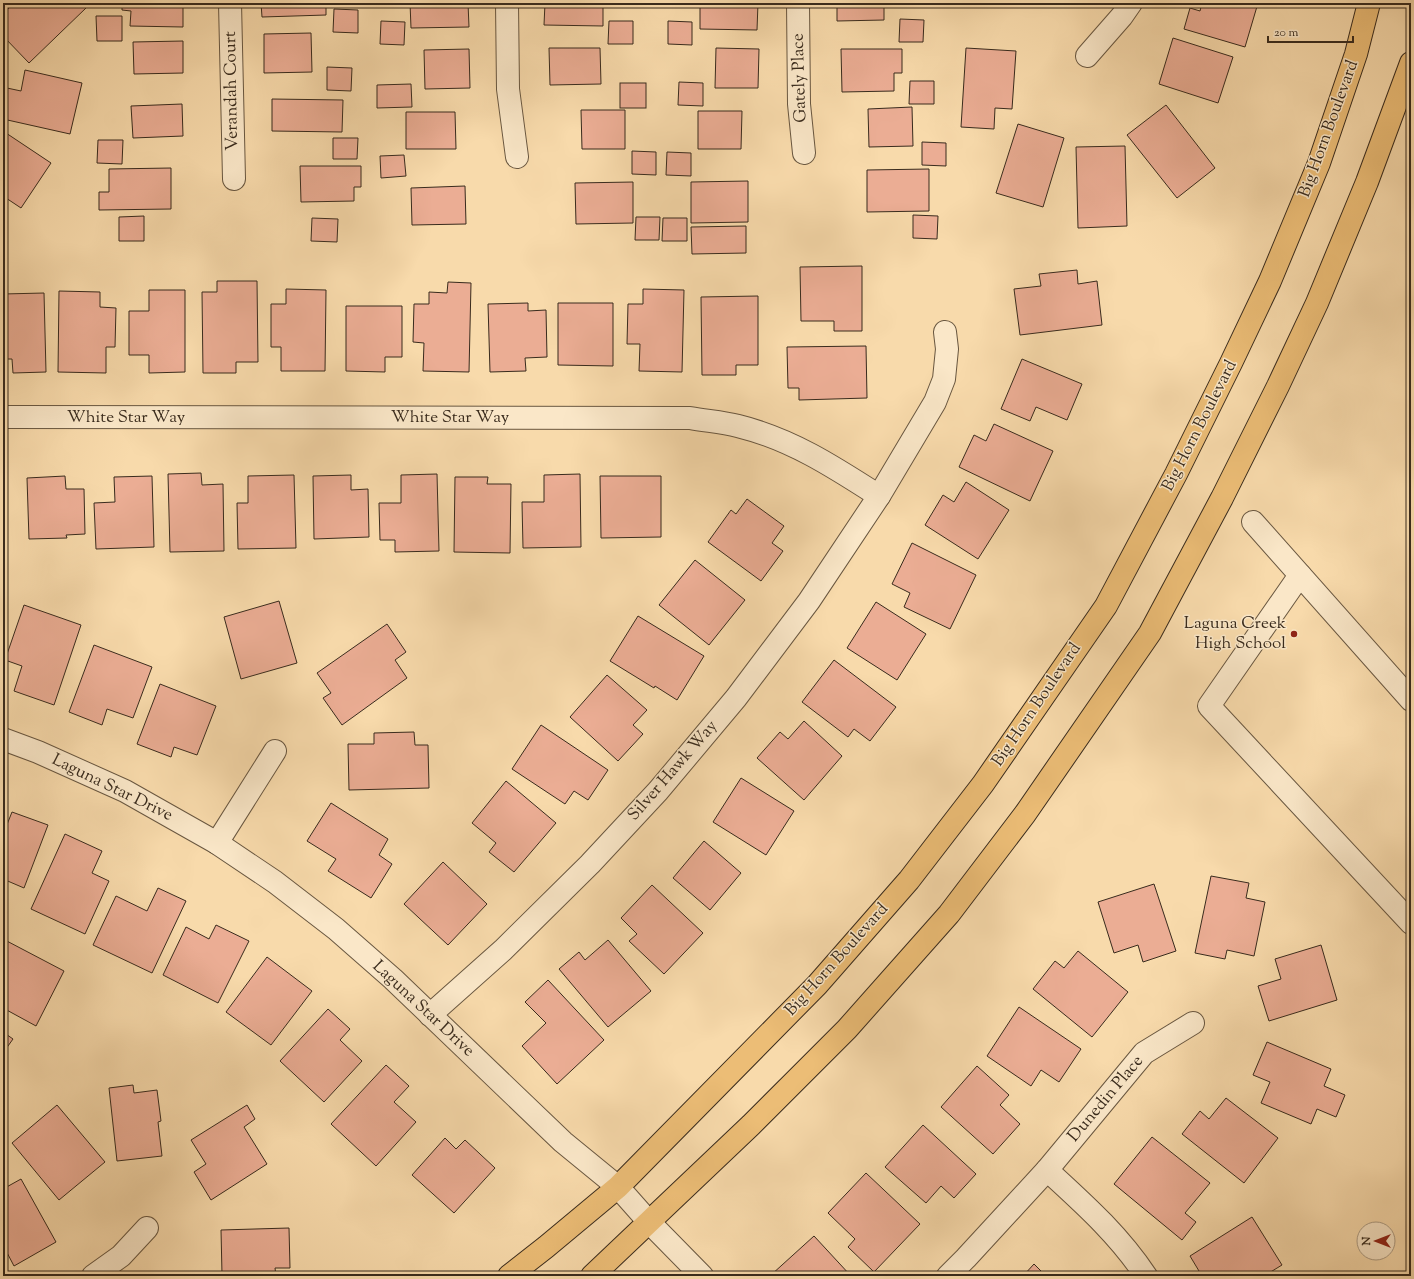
<svg xmlns="http://www.w3.org/2000/svg" width="1414" height="1279" font-family="'Sorts Mill Goudy',serif">
<style>
.building{fill:#ebad94;stroke:#392b1d}
.lines{fill:none;stroke-linecap:round;stroke-linejoin:round}
.minor-casing{stroke:#695740;stroke-width:24}
.major-casing{stroke:#392b1d;stroke-width:24}
.minor{stroke:#fae7c8;stroke-width:22}
.major{stroke:#ecbd76;stroke-width:22}
.poi-dot{fill:#8f2418;stroke:#fae7c8;stroke-width:1.5}
.labels{text-anchor:middle;dominant-baseline:central;stroke-width:3;stroke-linejoin:round;paint-order:stroke}
.street-label{font-size:17px;fill:#392b1d;stroke:#fae7c8}
.poi-label{font-size:17px;fill:#392b1d;stroke:#fae7c8;text-anchor:end}
</style>
<rect width="100%" height="100%" fill="#f8daab"/>
<filter id="stains"><feTurbulence type="fractalNoise" baseFrequency=".005" numOctaves="4"/><feColorMatrix values="0 0 0 0 .2 0 0 0 0 .09 0 0 0 0 .02 0 0 0 .5 -.17"/></filter>
<radialGradient id="worn" r=".72"><stop offset=".6" stop-color="#630" stop-opacity="0"/><stop offset="1" stop-color="#630" stop-opacity=".3"/></radialGradient>
<!-- building -->
<g class="building">
<polygon points="14,3 81,3 86,8 29,63 3,36 3,14"/>
<polygon points="122,3 183,3 183,27 130,26 131,11 122,10"/>
<polygon points="261,3 326,3 326,15 262,17"/>
<polygon points="410,3 468,3 469,27 411,28"/>
<polygon points="545,3 603,3 603,26 544,25"/>
<polygon points="700,3 758,3 757,30 700,29"/>
<polygon points="837,3 884,3 884,20 837,21"/>
<polygon points="1202,3 1258,3 1245,47 1184,29 1190,8 1200,11"/>
<polygon points="334,9 358,10 358,33 333,32"/>
<polygon points="96,16 122,16 122,41 97,41"/>
<polygon points="900,19 924,20 923,42 899,42"/>
<polygon points="381,21 405,22 404,45 380,44"/>
<polygon points="609,21 633,21 633,44 608,44"/>
<polygon points="668,21 692,22 692,45 668,44"/>
<polygon points="311,33 312,72 264,73 264,34"/>
<polygon points="1173,38 1233,57 1218,103 1159,84"/>
<polygon points="183,41 183,73 134,74 133,42"/>
<polygon points="549,48 600,48 601,84 550,85"/>
<polygon points="716,48 759,49 758,88 715,88"/>
<polygon points="966,48 1016,51 1012,109 995,108 994,129 961,127"/>
<polygon points="469,49 470,88 425,89 424,50"/>
<polygon points="841,49 902,49 902,73 894,73 894,91 842,92"/>
<polygon points="327,67 352,68 351,91 327,90"/>
<polygon points="25,70 82,83 70,134 3,119 3,107 7,88 21,91"/>
<polygon points="910,81 934,81 934,104 909,104"/>
<polygon points="679,82 703,83 703,106 678,105"/>
<rect x="620" y="83" width="26" height="25"/>
<polygon points="411,84 412,107 377,108 377,85"/>
<polygon points="272,99 343,100 342,132 272,131"/>
<polygon points="182,104 183,136 133,138 131,106"/>
<polygon points="1166,105 1215,168 1177,198 1127,135"/>
<polygon points="912,107 913,146 869,147 868,109"/>
<polygon points="581,110 625,110 625,149 582,149"/>
<polygon points="698,111 742,111 741,149 698,149"/>
<polygon points="406,112 455,112 456,149 406,149"/>
<polygon points="1018,124 1064,138 1043,207 996,193"/>
<polygon points="3,131 51,163 21,208 3,196"/>
<polygon points="333,138 358,138 357,159 333,159"/>
<polygon points="98,140 123,140 122,164 97,163"/>
<polygon points="922,142 946,143 946,166 922,165"/>
<polygon points="1125,146 1127,226 1078,228 1076,147"/>
<polygon points="632,151 656,152 656,175 632,174"/>
<polygon points="667,152 691,153 691,176 666,175"/>
<polygon points="404,155 406,176 381,178 380,156"/>
<polygon points="300,166 361,166 361,187 354,187 354,201 301,202"/>
<polygon points="171,168 171,209 99,210 99,192 109,192 109,169"/>
<polygon points="929,169 929,211 867,212 867,170"/>
<polygon points="748,181 748,222 691,223 691,182"/>
<polygon points="633,182 633,223 576,224 575,183"/>
<polygon points="465,186 466,224 412,225 411,188"/>
<polygon points="913,215 938,216 937,239 913,238"/>
<polygon points="144,216 144,241 119,241 119,217"/>
<polygon points="636,217 660,217 659,240 635,240"/>
<polygon points="312,218 338,219 337,242 311,241"/>
<polygon points="663,218 687,218 687,241 662,241"/>
<polygon points="746,226 746,253 692,254 691,227"/>
<polygon points="862,266 862,331 834,331 834,321 801,321 800,267"/>
<polygon points="1077,270 1078,284 1097,281 1102,325 1020,335 1014,289 1041,286 1039,274"/>
<polygon points="217,281 257,281 258,362 236,362 236,373 203,373 202,292 217,292"/>
<polygon points="448,282 471,283 469,372 423,371 424,343 413,342 414,304 429,304 429,292 447,293"/>
<polygon points="286,289 326,290 325,371 281,371 281,347 271,347 271,304 286,304"/>
<polygon points="643,289 684,290 682,372 639,371 640,344 627,344 628,304 643,304"/>
<polygon points="149,290 185,290 185,372 149,373 149,355 129,355 129,311 149,311"/>
<polygon points="59,291 100,292 100,307 116,308 115,347 106,347 106,373 58,372"/>
<polygon points="44,293 46,372 13,373 12,359 3,359 3,294"/>
<polygon points="758,296 758,365 736,365 736,375 702,375 701,297"/>
<polygon points="528,303 528,311 546,310 547,357 525,358 526,371 490,372 488,304"/>
<polygon points="558,303 613,303 613,366 558,365"/>
<polygon points="346,306 402,306 402,357 385,357 385,372 346,371"/>
<polygon points="866,346 867,398 799,400 799,388 788,388 787,347"/>
<polygon points="1022,359 1082,384 1067,420 1036,407 1030,421 1001,409"/>
<polygon points="994,424 1053,451 1030,501 959,467 974,435 986,441"/>
<polygon points="201,473 202,485 223,484 224,551 170,552 168,474"/>
<polygon points="437,474 439,551 395,552 395,540 380,540 379,503 401,503 401,475"/>
<polygon points="580,474 581,547 523,548 522,502 544,502 544,475"/>
<polygon points="294,475 296,548 238,549 237,503 248,503 248,476"/>
<polygon points="351,475 351,490 368,489 369,537 314,539 313,476"/>
<polygon points="65,476 66,489 84,489 85,534 66,535 67,538 29,539 27,478"/>
<polygon points="152,476 154,547 96,549 94,503 115,502 114,477"/>
<polygon points="600,476 661,476 661,537 601,538"/>
<polygon points="455,477 488,477 487,484 511,484 510,553 454,552"/>
<polygon points="966,482 1009,510 978,559 925,525 943,495 954,502"/>
<polygon points="747,499 784,526 772,543 783,551 761,581 708,542 731,510 736,514"/>
<polygon points="912,543 976,575 950,629 904,607 910,593 892,584"/>
<polygon points="695,560 745,600 709,645 659,605"/>
<polygon points="279,601 297,663 241,679 224,617"/>
<polygon points="876,602 926,634 897,680 847,648"/>
<polygon points="24,605 81,625 54,705 14,691 22,666 5,660"/>
<polygon points="638,616 704,656 677,700 655,686 654,688 610,661"/>
<polygon points="387,624 406,652 395,660 407,678 342,725 323,698 331,693 317,673"/>
<polygon points="94,645 152,667 133,718 107,709 102,725 69,712"/>
<polygon points="834,660 896,707 870,741 854,729 848,737 802,702"/>
<polygon points="607,675 647,710 633,725 643,734 618,761 570,717"/>
<polygon points="160,684 216,706 197,755 174,747 171,757 137,744"/>
<polygon points="804,721 842,756 804,800 757,758 780,732 788,739"/>
<polygon points="541,725 608,770 588,800 574,791 565,804 512,769"/>
<polygon points="414,732 415,745 428,745 429,788 349,790 348,744 374,744 374,733"/>
<polygon points="741,778 794,811 766,855 713,822"/>
<polygon points="506,781 556,823 514,872 489,852 496,843 472,823"/>
<polygon points="331,803 388,839 379,855 392,864 371,898 328,871 336,859 307,841"/>
<polygon points="12,812 48,825 24,888 3,879 3,826 6,827"/>
<polygon points="65,834 102,851 92,873 109,881 85,934 31,909"/>
<polygon points="704,841 741,873 710,910 673,878"/>
<polygon points="443,862 487,904 448,945 404,904"/>
<polygon points="1211,876 1249,883 1246,898 1265,902 1254,956 1227,950 1225,959 1195,953"/>
<polygon points="1154,884 1176,951 1143,962 1138,945 1114,953 1098,902"/>
<polygon points="652,885 703,933 664,974 629,941 637,934 621,918"/>
<polygon points="158,888 186,901 152,973 93,945 116,896 147,911"/>
<polygon points="216,925 249,941 218,1003 163,975 186,927 209,939"/>
<polygon points="3,939 64,971 36,1026 3,1008"/>
<polygon points="608,940 651,991 608,1027 559,969 579,952 585,960"/>
<polygon points="1321,945 1337,1000 1269,1021 1258,986 1281,979 1275,959"/>
<polygon points="1078,951 1128,992 1092,1037 1033,989 1055,961 1064,968"/>
<polygon points="267,957 312,991 271,1045 226,1012"/>
<polygon points="548,980 604,1040 557,1084 522,1046 546,1023 525,1002"/>
<polygon points="1019,1007 1081,1049 1059,1082 1041,1070 1031,1086 987,1056"/>
<polygon points="328,1009 350,1029 340,1040 362,1061 324,1102 280,1061"/>
<polygon points="3,1032 13,1039 3,1053"/>
<polygon points="1267,1042 1331,1069 1324,1086 1345,1095 1336,1117 1317,1109 1311,1124 1261,1103 1270,1082 1253,1075"/>
<polygon points="386,1065 409,1086 394,1102 416,1122 376,1166 331,1124"/>
<polygon points="977,1066 1009,1095 1000,1105 1020,1124 993,1154 941,1107"/>
<polygon points="133,1085 134,1093 157,1090 161,1121 158,1122 162,1156 117,1161 109,1088"/>
<polygon points="1226,1098 1278,1138 1244,1183 1182,1134 1200,1111 1209,1119"/>
<polygon points="57,1105 105,1162 59,1200 12,1143"/>
<polygon points="247,1105 255,1119 244,1127 267,1164 211,1200 194,1172 206,1164 191,1140"/>
<polygon points="923,1125 976,1174 954,1198 941,1186 926,1203 885,1167"/>
<polygon points="1152,1137 1210,1183 1185,1213 1196,1222 1182,1240 1114,1184"/>
<polygon points="445,1138 456,1149 465,1140 495,1168 454,1213 412,1175"/>
<polygon points="866,1173 920,1224 874,1272 848,1247 855,1239 828,1213"/>
<polygon points="21,1179 56,1242 14,1266 3,1245 3,1189"/>
<polygon points="1252,1217 1282,1265 1264,1276 1202,1276 1190,1256"/>
<polygon points="289,1228 290,1268 275,1268 276,1276 255,1276 255,1273 222,1274 221,1230"/>
<polygon points="814,1236 851,1276 771,1276 771,1275"/>
<polygon points="1034,1264 1046,1276 1023,1276"/>
</g>
<g class="lines">
<!-- minor casing -->
<g class="minor-casing">
<g id="minor">
<polyline points="230,3 234,179"/>
<polyline points="507,3 508,89 517,157"/>
<polyline points="798,3 799,104 804,153"/>
<polyline points="1087,56 1122,16 1131,3"/>
<path d="M3,417L690,418C706,421 722,422 738,426C791,439 834,467 879,496"/>
<polyline points="1253,522 1411,700"/>
<polyline points="1300,575 1209,706 1411,923"/>
<polyline points="3,739 38,752 125,791 217,843 275,882 336,929 393,979 563,1142 618,1187 649,1222 702,1276"/>
<polyline points="217,843 275,751"/>
<polyline points="430,1015 503,950 590,864 658,791 736,698 809,601 879,496 935,402 944,379 947,349 945,332"/>
<path d="M1047,1170C1084,1204 1118,1234 1146,1276"/>
<polyline points="93,1276 121,1256 147,1228"/>
<polyline points="948,1276 966,1258 1047,1170 1144,1053 1193,1023"/>
</g>
</g>
<!-- major casing -->
<g class="major-casing">
<g id="major">
<polyline points="509,1276 546,1247 618,1187 817,985 909,880 983,784 1106,606 1176,474 1231,363 1270,281 1319,163 1356,54 1369,3"/>
<polyline points="592,1276 751,1125 847,1029 949,914 1025,814 1150,633 1222,498 1278,386 1317,303 1367,182 1411,63"/>
</g>
</g>
<!-- minor -->
<use href="#minor" class="minor"/>
<!-- major -->
<use href="#major" class="major"/>
</g>
<!-- markers -->
<circle class="poi-dot" cx="1294" cy="634" r="4"/>
<g class="labels">
<!-- street labels -->
<g class="street-label">
<text transform="translate(800 78) rotate(-92)">Gately Place</text>
<text transform="translate(232 91) rotate(-91)">Verandah Court</text>
<text transform="translate(1329 129) rotate(-70)">Big Horn Boulevard</text>
<text x="126" y="418">White Star Way</text>
<text x="450" y="418">White Star Way</text>
<text transform="translate(1200 426) rotate(-63)">Big Horn Boulevard</text>
<text transform="translate(1037 705) rotate(-56)">Big Horn Boulevard</text>
<text transform="translate(673 771) rotate(-49)">Silver Hawk Way</text>
<text transform="translate(112 788) rotate(26)">Laguna Star Drive</text>
<text transform="translate(837 960) rotate(-48)">Big Horn Boulevard</text>
<text transform="translate(423 1009) rotate(43)">Laguna Star Drive</text>
<text transform="translate(1106 1099) rotate(-50)">Dunedin Place</text>
</g>
<!-- poi labels -->
<g class="poi-label">
<text x="1286" y="624">Laguna Creek<tspan x="1286" dy="20">High School</tspan></text>
</g>
</g>
<!-- margin -->
<rect width="1414" height="1279" fill="none" stroke="#f8daab" stroke-width="16"/>
<rect x="4" y="4" width="1406" height="1271" fill="none" stroke="#392b1d" stroke-width="2"/>
<rect x="8" y="8" width="1398" height="1263" fill="none" stroke="#392b1d"/>
<!-- north arrow -->
<g transform="translate(1376 1241) rotate(270)"><circle r="19" fill="#fae7c8" stroke="#ad9c84"/>
<path d="M0-3L7 15L0 10L-7 15Z" fill="#8f2418"/>
<text y="-6" font-size="11" font-weight="bold" text-anchor="middle" fill="#392b1d">N</text>
</g>
<!-- scale -->
<path d="M1268 36v6h85v-6" fill="none" stroke="#392b1d" stroke-width="2"/>
<text x="1274" y="36" font-size="12" fill="#392b1d" stroke="#fae7c8" stroke-width="3" paint-order="stroke">20 m</text>
<rect width="100%" height="100%" filter="url(#stains)"/>
<rect width="100%" height="100%" fill="url(#worn)"/>
</svg>
